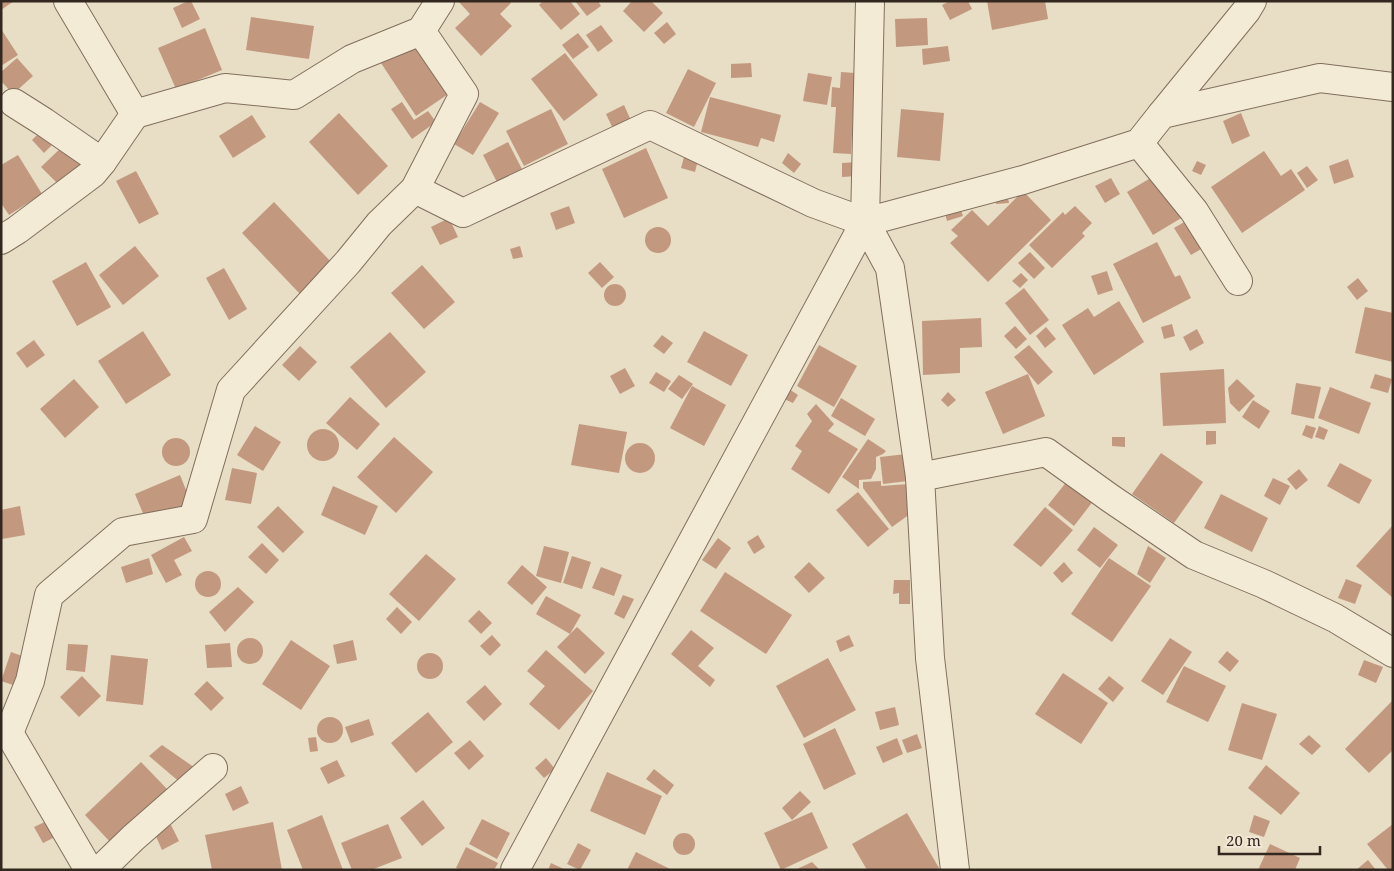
<svg xmlns="http://www.w3.org/2000/svg" width="1394" height="871" font-family="'Noto Serif',serif">
<style>
.building{fill:#c2997f}
.lines{fill:none;stroke-linecap:round;stroke-linejoin:round}
.street-casing{stroke:#816f5d;stroke-width:30}
.street{stroke:#f4ebd7;stroke-width:28}
</style>
<rect width="100%" height="100%" fill="#e8ddc5"/>
<!-- building -->
<g class="building">
<polygon points="1,1 14,1 1,10"/>
<polygon points="188,1 191,1 200,19 182,28 173,8"/>
<polygon points="458,1 509,1 511,3 500,14 512,26 481,56 455,28 470,14"/>
<polygon points="543,1 570,1 580,14 561,30 539,5"/>
<polygon points="575,1 598,1 601,6 587,16"/>
<polygon points="632,1 651,1 663,13 644,32 623,11"/>
<polygon points="950,1 968,1 972,9 950,20 942,5"/>
<polygon points="987,1 1045,1 1048,19 992,30"/>
<polygon points="251,17 314,26 309,59 246,50"/>
<polygon points="927,18 928,45 896,47 895,19"/>
<polygon points="667,22 676,34 664,44 654,33"/>
<polygon points="601,25 613,41 598,52 586,35"/>
<polygon points="205,28 222,70 176,89 158,48"/>
<polygon points="1,29 18,55 1,66"/>
<polygon points="578,33 589,47 573,59 562,45"/>
<polygon points="422,36 457,88 416,116 381,63"/>
<polygon points="948,46 950,61 923,65 922,49"/>
<polygon points="565,53 598,95 564,121 531,79"/>
<polygon points="17,58 33,76 13,94 1,81 1,72"/>
<polygon points="751,63 752,77 731,78 731,64"/>
<polygon points="688,69 716,83 694,127 666,113"/>
<polygon points="841,72 855,73 851,154 833,153 836,107 831,107 832,87 840,88"/>
<polygon points="808,73 832,77 827,105 803,101"/>
<polygon points="710,97 781,115 774,142 761,138 758,147 701,132"/>
<polygon points="402,102 414,120 428,111 436,122 412,139 391,109"/>
<polygon points="480,102 499,113 473,155 454,144"/>
<polygon points="624,105 633,125 615,133 606,114"/>
<polygon points="551,109 568,144 524,166 506,131"/>
<polygon points="901,109 944,113 940,161 897,157"/>
<polygon points="339,113 388,166 358,195 309,142"/>
<polygon points="1241,113 1250,136 1232,144 1223,121"/>
<polygon points="252,115 266,137 233,158 219,136"/>
<polygon points="45,127 58,139 44,153 32,140"/>
<polygon points="508,142 524,173 499,186 483,155"/>
<polygon points="65,144 83,162 59,185 41,167"/>
<polygon points="646,148 668,198 624,218 602,169"/>
<polygon points="1264,151 1281,176 1291,169 1305,190 1242,233 1211,187"/>
<polygon points="788,153 801,164 794,173 782,163"/>
<polygon points="18,155 42,194 9,215 1,203 1,165"/>
<polygon points="684,157 698,160 695,172 681,168"/>
<polygon points="1348,159 1354,177 1334,184 1329,166"/>
<polygon points="1197,161 1206,165 1201,175 1192,171"/>
<polygon points="857,162 858,176 842,177 842,163"/>
<polygon points="1307,166 1318,180 1307,188 1297,173"/>
<polygon points="136,171 159,214 139,224 116,181"/>
<polygon points="1154,176 1183,217 1153,235 1127,192"/>
<polygon points="1111,178 1120,194 1105,203 1095,186"/>
<polygon points="1023,191 1051,220 988,282 950,243 958,236 951,230 972,210 988,226"/>
<polygon points="1007,193 1009,203 996,204 995,194"/>
<polygon points="274,202 332,263 300,294 242,233"/>
<polygon points="959,205 963,216 947,221 944,210"/>
<polygon points="569,206 575,223 556,230 550,213"/>
<polygon points="1075,206 1092,223 1082,233 1085,236 1052,268 1029,245 1063,212 1065,215"/>
<polygon points="449,218 458,237 440,245 431,227"/>
<polygon points="1191,218 1208,245 1191,255 1174,228"/>
<circle cx="658" cy="240" r="13"/>
<polygon points="1157,242 1175,277 1180,275 1191,298 1143,323 1113,264"/>
<polygon points="135,246 159,276 123,305 99,275"/>
<polygon points="520,246 523,257 513,259 510,249"/>
<polygon points="1030,252 1045,268 1034,279 1018,263"/>
<polygon points="86,262 111,307 77,326 52,281"/>
<polygon points="600,262 614,277 602,288 588,273"/>
<polygon points="422,265 455,302 424,329 391,293"/>
<polygon points="224,268 247,309 229,320 206,278"/>
<polygon points="1107,271 1113,290 1098,295 1091,276"/>
<polygon points="1021,273 1028,280 1020,288 1012,281"/>
<polygon points="1358,278 1368,291 1357,300 1347,287"/>
<circle cx="615" cy="295" r="11"/>
<polygon points="1024,288 1049,320 1030,335 1005,303"/>
<polygon points="1119,301 1144,342 1094,375 1062,325 1088,308 1094,317"/>
<polygon points="1365,307 1393,313 1393,362 1355,353"/>
<polygon points="981,318 982,347 960,348 960,373 923,375 922,321"/>
<polygon points="1172,324 1175,336 1164,339 1161,327"/>
<polygon points="1015,326 1027,339 1016,349 1004,336"/>
<polygon points="1046,327 1056,339 1045,348 1036,336"/>
<polygon points="1197,329 1204,343 1190,351 1183,337"/>
<polygon points="143,331 171,375 126,404 98,361"/>
<polygon points="704,331 748,355 731,386 687,362"/>
<polygon points="390,332 426,372 386,408 350,367"/>
<polygon points="662,335 673,343 664,354 653,346"/>
<polygon points="34,340 45,355 27,368 16,353"/>
<polygon points="819,345 857,366 834,407 797,386"/>
<polygon points="1029,345 1053,372 1038,385 1014,357"/>
<polygon points="300,346 317,362 299,381 282,365"/>
<polygon points="625,368 635,386 620,394 610,376"/>
<polygon points="1224,369 1226,423 1163,426 1160,373"/>
<polygon points="656,372 671,381 664,392 649,383"/>
<polygon points="1028,374 1045,416 1003,434 985,392"/>
<polygon points="1375,374 1392,379 1388,393 1370,388"/>
<polygon points="679,375 693,384 682,399 668,389"/>
<polygon points="74,379 99,407 65,438 40,409"/>
<polygon points="1237,379 1255,396 1239,412 1230,403 1228,388"/>
<polygon points="1296,383 1321,387 1314,419 1291,414"/>
<polygon points="692,386 726,405 704,446 670,428"/>
<polygon points="1330,387 1371,403 1359,434 1318,418"/>
<polygon points="789,389 798,395 793,403 784,399"/>
<polygon points="948,392 956,400 948,407 941,400"/>
<polygon points="350,397 380,424 357,450 326,423"/>
<polygon points="841,398 875,419 865,436 831,416"/>
<polygon points="1253,400 1270,411 1259,429 1242,417"/>
<polygon points="816,404 834,424 828,431 858,449 829,494 791,469 802,451 795,446 812,421 807,414"/>
<polygon points="579,424 627,432 619,473 571,465"/>
<polygon points="1306,425 1316,428 1312,439 1302,435"/>
<polygon points="255,426 281,442 263,471 237,455"/>
<polygon points="1319,426 1328,430 1324,440 1315,437"/>
<circle cx="323" cy="445" r="16"/>
<polygon points="1206,431 1216,431 1216,444 1206,445"/>
<polygon points="394,437 433,472 396,513 357,477"/>
<polygon points="1112,437 1125,437 1125,447 1112,446"/>
<circle cx="176" cy="452" r="14"/>
<polygon points="868,439 886,451 883,454 876,457 876,469 871,479 859,480 859,489 842,477"/>
<circle cx="640" cy="458" r="15"/>
<polygon points="1161,453 1203,482 1174,523 1132,494"/>
<polygon points="906,454 908,481 883,484 880,457"/>
<polygon points="1340,463 1372,480 1359,504 1327,486"/>
<polygon points="232,468 257,473 251,504 225,500"/>
<polygon points="1299,469 1308,480 1296,490 1287,479"/>
<polygon points="180,475 192,505 147,523 135,494"/>
<polygon points="1273,478 1290,486 1280,505 1264,496"/>
<polygon points="1068,480 1094,500 1074,526 1048,505"/>
<polygon points="881,481 881,486 909,484 910,514 892,527 863,488 863,482"/>
<polygon points="333,486 378,506 365,535 321,515"/>
<polygon points="858,492 889,529 868,547 836,510"/>
<polygon points="1221,494 1268,518 1252,552 1204,528"/>
<polygon points="20,506 25,535 2,539 1,510"/>
<polygon points="278,506 304,532 283,553 257,527"/>
<polygon points="1045,507 1073,530 1041,567 1013,545"/>
<polygon points="1393,525 1393,598 1356,566"/>
<polygon points="1094,527 1118,545 1100,568 1077,550"/>
<polygon points="758,535 765,547 754,554 747,542"/>
<polygon points="184,537 192,551 174,560 182,575 166,583 151,555"/>
<polygon points="718,538 731,548 716,569 702,560"/>
<polygon points="262,543 279,560 266,574 248,557"/>
<polygon points="544,546 569,552 561,583 536,576"/>
<polygon points="1148,546 1166,558 1150,583 1137,574"/>
<polygon points="426,554 456,579 419,621 389,594"/>
<polygon points="572,556 591,562 582,589 563,583"/>
<polygon points="149,558 153,574 126,583 121,567"/>
<polygon points="1109,558 1151,586 1112,642 1071,614"/>
<polygon points="809,562 825,578 809,593 794,577"/>
<polygon points="1064,562 1073,573 1062,583 1053,573"/>
<polygon points="522,565 547,587 532,605 507,583"/>
<polygon points="601,567 622,575 614,596 592,588"/>
<circle cx="208" cy="584" r="13"/>
<polygon points="725,572 792,615 766,654 700,611"/>
<polygon points="1346,579 1362,585 1355,604 1338,598"/>
<polygon points="894,580 910,580 910,604 899,604 899,593 893,594"/>
<polygon points="238,587 254,602 225,632 209,612"/>
<polygon points="623,595 634,599 624,619 614,614"/>
<polygon points="546,596 581,615 570,634 536,614"/>
<polygon points="397,607 412,622 401,634 386,619"/>
<polygon points="479,610 492,623 481,634 468,621"/>
<polygon points="577,627 605,653 585,674 557,647"/>
<polygon points="691,630 714,648 698,666 715,680 710,687 671,654"/>
<polygon points="492,635 501,645 490,656 480,646"/>
<polygon points="849,635 854,646 840,652 836,641"/>
<polygon points="1170,638 1192,652 1163,695 1141,681"/>
<circle cx="250" cy="651" r="13"/>
<polygon points="291,640 330,666 301,710 262,684"/>
<polygon points="353,640 357,660 337,664 333,645"/>
<polygon points="230,643 232,667 207,668 205,645"/>
<polygon points="68,644 88,645 85,672 66,670"/>
<polygon points="546,650 593,691 559,730 529,704 545,686 527,671"/>
<polygon points="1227,651 1239,661 1230,672 1218,662"/>
<polygon points="11,652 36,661 25,689 1,681"/>
<circle cx="430" cy="666" r="13"/>
<polygon points="111,655 148,659 143,705 106,701"/>
<polygon points="828,658 856,710 804,738 776,686"/>
<polygon points="1364,660 1383,667 1376,683 1358,675"/>
<polygon points="1184,666 1226,686 1208,722 1166,702"/>
<polygon points="1063,673 1108,703 1081,744 1035,714"/>
<polygon points="82,676 101,696 79,717 60,697"/>
<polygon points="1109,676 1124,688 1113,702 1098,689"/>
<polygon points="207,681 224,698 211,711 194,694"/>
<polygon points="485,685 502,704 484,721 466,702"/>
<polygon points="1393,700 1393,750 1369,773 1345,749"/>
<polygon points="1242,703 1277,714 1262,760 1228,750"/>
<polygon points="895,707 899,725 880,730 875,712"/>
<polygon points="428,712 453,742 416,773 391,743"/>
<circle cx="330" cy="730" r="13"/>
<polygon points="369,719 374,735 351,743 345,727"/>
<polygon points="835,728 856,774 824,790 803,744"/>
<polygon points="917,734 922,748 907,753 902,740"/>
<polygon points="1309,735 1321,746 1312,755 1299,744"/>
<polygon points="316,737 318,751 310,752 308,738"/>
<polygon points="897,738 903,754 883,763 876,747"/>
<polygon points="470,740 484,756 469,770 454,753"/>
<polygon points="162,745 201,772 182,784 149,756"/>
<polygon points="546,758 555,769 544,778 535,768"/>
<polygon points="337,760 345,776 328,784 320,768"/>
<polygon points="141,762 168,790 111,843 85,815"/>
<polygon points="1266,765 1300,793 1281,815 1248,788"/>
<polygon points="654,769 674,785 667,795 646,779"/>
<polygon points="607,772 662,796 645,835 590,811"/>
<polygon points="241,786 249,803 233,811 225,794"/>
<polygon points="800,791 811,802 792,820 782,808"/>
<polygon points="423,800 445,828 422,846 400,818"/>
<polygon points="812,812 828,848 781,870 764,833"/>
<polygon points="907,813 939,868 936,870 867,870 852,844"/>
<polygon points="322,815 343,870 303,870 287,830"/>
<polygon points="1254,815 1270,821 1264,837 1249,832"/>
<polygon points="51,819 59,835 43,843 34,827"/>
<polygon points="482,819 510,833 497,859 469,844"/>
<polygon points="273,822 282,870 212,870 205,835"/>
<polygon points="388,824 402,858 371,870 352,870 341,843"/>
<polygon points="1393,824 1393,870 1388,870 1367,844"/>
<polygon points="171,825 179,841 162,850 154,832"/>
<circle cx="684" cy="844" r="11"/>
<polygon points="578,843 591,850 580,870 567,864"/>
<polygon points="1270,844 1300,858 1295,870 1258,870"/>
<polygon points="466,847 498,863 494,870 461,870 456,868"/>
<polygon points="636,852 672,870 627,870"/>
<polygon points="1368,860 1376,870 1356,870"/>
<polygon points="812,862 820,870 795,870"/>
<polygon points="551,863 566,870 548,870"/>
</g>
<g class="lines">
<!-- street casing -->
<g class="street-casing">
<g id="street">
<polyline points="68,1 135,114 225,88 294,95 352,59 421,31 440,1"/>
<polyline points="14,103 44,122 102,162"/>
<polyline points="1162,114 1246,11 1252,1"/>
<polyline points="1139,143 1194,211 1238,281"/>
<polyline points="415,189 463,213 650,125 813,203 865,222 1023,180 1139,143 1162,114 1320,78 1393,87"/>
<polyline points="865,222 890,268 920,477 930,658 955,870"/>
<polyline points="1,240 17,230 93,173 102,162 135,114"/>
<polyline points="920,477 1046,452 1110,498 1194,555 1264,584 1335,618 1393,653"/>
<polyline points="1,732 9,733 89,870"/>
<polyline points="9,733 30,681 49,595 123,532 193,519 231,390 348,262 379,224 415,189 464,94 421,31"/>
<polyline points="100,870 133,838 213,768"/>
<polyline points="515,870 865,222 870,1"/>
</g>
</g>
<!-- street -->
<use href="#street" class="street"/>
</g>
<!-- border -->
<rect width="1394" height="871" fill="none" stroke="#33281f" stroke-width="5"/>
<!-- scale -->
<path d="M1219 846v8h101v-8" fill="none" stroke="#33281f" stroke-width="2.5"/>
<text x="1226" y="846" font-size="15" fill="#33281f" stroke="#f1e7d4" stroke-width="4" paint-order="stroke">20 m</text>
</svg>
